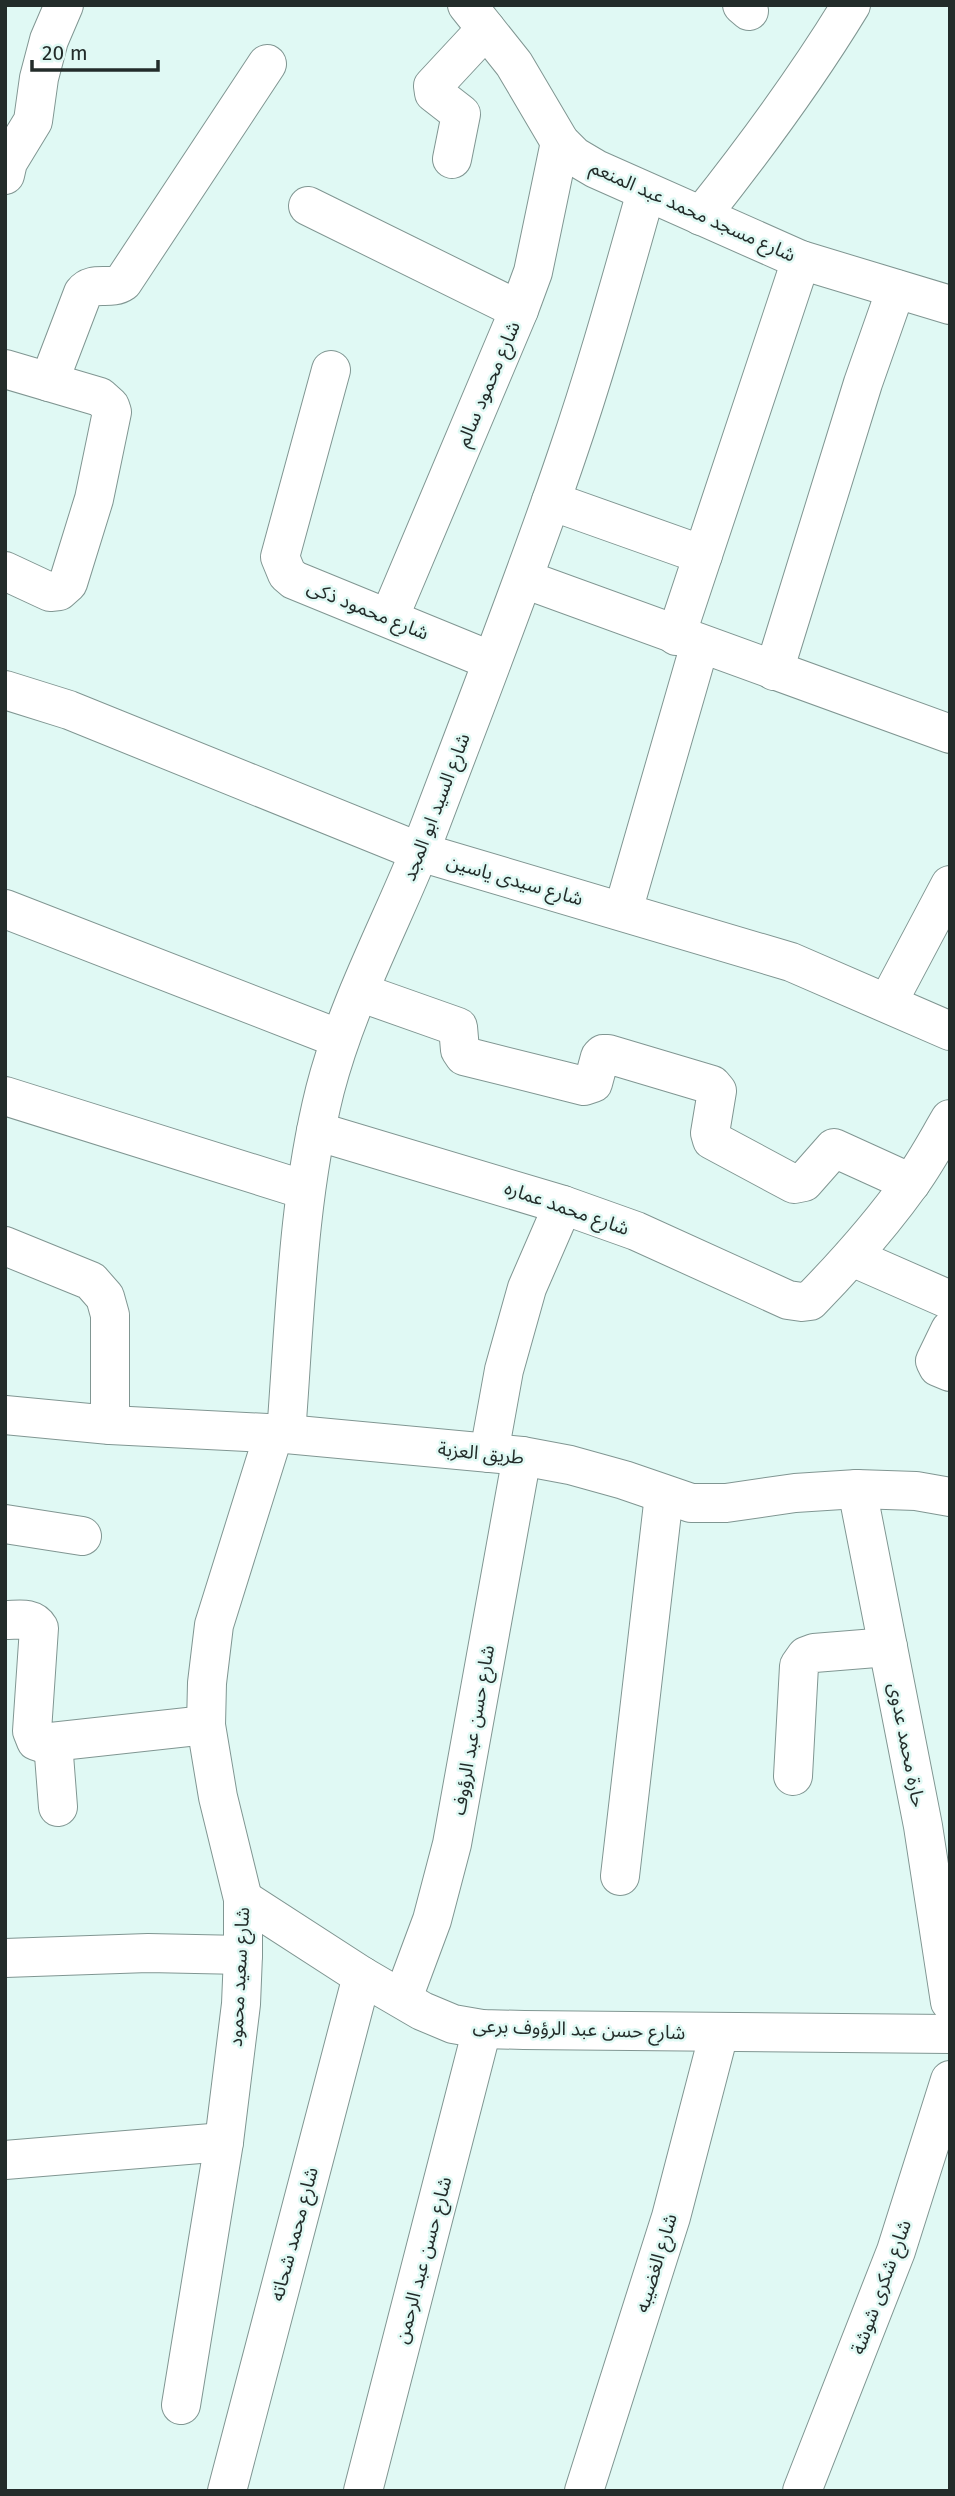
<svg xmlns="http://www.w3.org/2000/svg" width="955" height="2496" font-family="'Fira Sans','Noto Sans Arabic',sans-serif">
<style>
.lines{fill:none;stroke-linecap:round;stroke-linejoin:round}
.minor-casing{stroke:#809692;stroke-width:40}
.minor{stroke:#fff;stroke-width:38}
.labels{text-anchor:middle;dominant-baseline:central;stroke-width:5;stroke-linejoin:round;paint-order:stroke}
.street-label{font-size:19px;fill:#232c2a;stroke:#e0f9f4}
</style>
<rect width="100%" height="100%" fill="#e0f9f4"/>
<g class="lines">
<!-- minor casing -->
<g class="minor-casing">
<g id="minor">
<polyline points="467,5 514,64 560,142 574,156 596,169 801,260 950,305"/>
<polyline points="742,5 749,11"/>
<polyline points="452,159 461,114 434,93 433,86 486,29"/>
<polyline points="5,175 8,162 33,121 39,78 49,40 64,5"/>
<polyline points="308,206 519,310"/>
<path d="M701,216C755,148 806,79 851,5"/>
<polyline points="5,369 100,397 110,406 112,412 94,499 68,583 59,591 50,592 5,571"/>
<polyline points="331,370 280,557 287,574 294,580 492,661"/>
<path d="M49,382L83,293C93,280 110,291 123,282L267,64"/>
<polyline points="551,501 703,555"/>
<polyline points="524,579 950,734"/>
<polyline points="389,618 519,310 533,272 560,142"/>
<polyline points="676,636 801,260"/>
<polyline points="774,671 863,383 896,289"/>
<polyline points="5,690 69,710 420,852 791,962 950,1031"/>
<polyline points="5,909 340,1039"/>
<polyline points="623,911 700,644"/>
<polyline points="359,992 458,1027 460,1050 464,1056 584,1086 593,1083 600,1057 603,1054 608,1054 712,1085 717,1091 710,1133 712,1140 794,1184 804,1182 834,1148 911,1183"/>
<polyline points="888,1002 950,885"/>
<polyline points="5,1096 305,1190"/>
<path d="M316,1131L563,1205L636,1231L788,1300L802,1302L810,1301C846,1264 880,1226 910,1184C925,1164 937,1141 950,1119"/>
<polyline points="5,1246 91,1281 105,1297 110,1315 110,1425"/>
<polyline points="852,1257 950,1300"/>
<polyline points="950,1330 935,1361 938,1367 950,1372"/>
<polyline points="5,1415 110,1425 286,1434 522,1456 570,1465 624,1480 691,1503 726,1503 795,1493 857,1489 916,1491 950,1497"/>
<path d="M286,1434C295,1319 297,1202 325,1090C349,997 397,913 431,823C477,701 525,579 567,455C597,368 621,280 646,192"/>
<polyline points="489,1453 504,1370 527,1288 563,1205"/>
<polyline points="857,1489 923,1826 950,2002"/>
<polyline points="5,1524 82,1536"/>
<path d="M5,1620C18,1620 32,1616 39,1628L32,1731L36,1741L42,1743L206,1725"/>
<polyline points="53,1742 58,1807"/>
<polyline points="793,1776 799,1666 806,1656 814,1653 888,1647"/>
<polyline points="620,1876 664,1495"/>
<polyline points="243,1899 362,1976 422,2011 453,2024 482,2029 524,2030 950,2034"/>
<polyline points="5,1958 148,1953 243,1955"/>
<polyline points="403,1998 432,1920 452,1844 522,1456"/>
<polyline points="5,2160 224,2142"/>
<polyline points="181,2405 224,2142 241,2004 243,1955 243,1899 218,1797 206,1725 207,1683 214,1625 274,1433"/>
<polyline points="227,2491 362,1976"/>
<polyline points="363,2491 482,2029"/>
<polyline points="584,2491 671,2217 719,2033"/>
<polyline points="802,2491 896,2251 950,2080"/>
</g>
</g>
<!-- minor -->
<use href="#minor" class="minor"/>
</g>
<g class="labels">
<!-- street labels -->
<g class="street-label">
<text transform="translate(693 211) rotate(24)">شارع مسجد محمد عبد المنعم</text>
<text transform="translate(488 384) rotate(-67)">شارع محمود سالم</text>
<text transform="translate(368 610) rotate(22)">شارع محمود ذكى</text>
<text transform="translate(436 807) rotate(-69)">شارع السيد ابو المجد</text>
<text transform="translate(515 880) rotate(16)">شارع سيدى ياسين</text>
<text transform="translate(567 1208) rotate(19)">شارع محمد عماره</text>
<text transform="translate(481 1453) rotate(6)">طريق العزبة</text>
<text transform="translate(473 1730) rotate(-80)">شارع حسن عبد الرؤوف</text>
<text transform="translate(907 1745) rotate(79)">حارة محمد عدوى</text>
<text transform="translate(239 1977) rotate(-87)">شارع سعيد محمود</text>
<text transform="translate(579 2029) rotate(2)">شارع حسن عبد الرؤوف برعى</text>
<text transform="translate(294 2234) rotate(-75)">شارع محمد شحاته</text>
<text transform="translate(423 2260) rotate(-75)">شارع حسن عبد الرحمن</text>
<text transform="translate(656 2263) rotate(-73)">شارع الغضيبه</text>
<text transform="translate(881 2287) rotate(-70)">شارع شكرى شوشة</text>
</g>
</g>
<!-- border -->
<rect width="955" height="2496" fill="none" stroke="#232c2a" stroke-width="14"/>
<!-- scale -->
<path d="M32 60v10h126v-10" fill="none" stroke="#232c2a" stroke-width="3.5"/>
<text x="42" y="60" font-size="21" fill="#232c2a" stroke="#e0f9f4" stroke-width="5" paint-order="stroke">20 m</text>
</svg>
